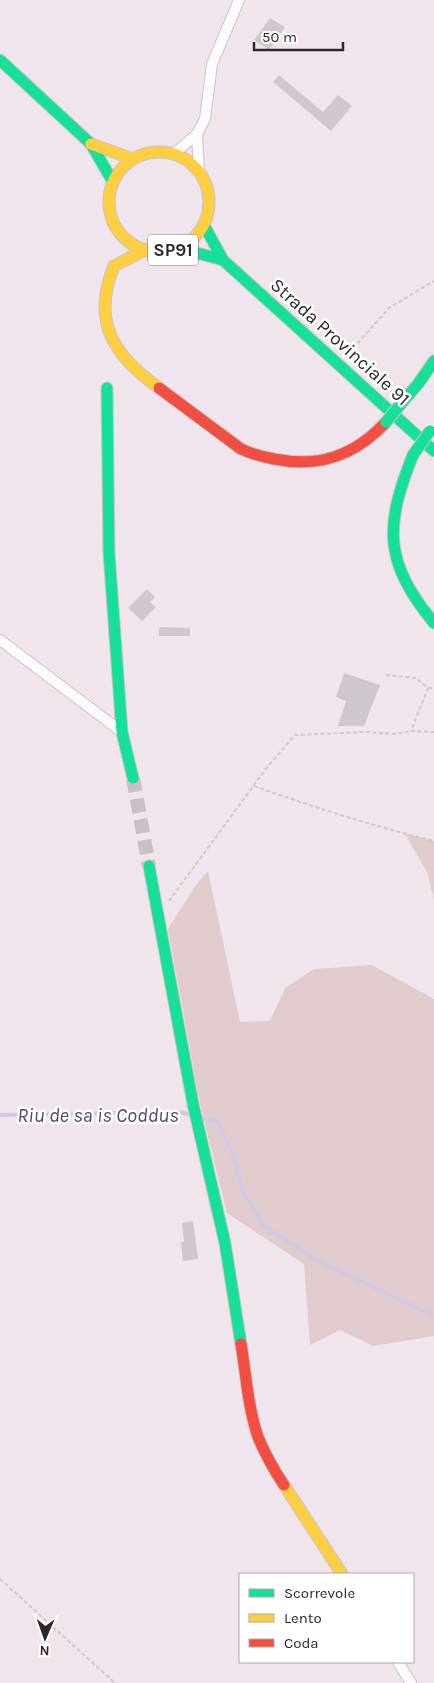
<svg xmlns="http://www.w3.org/2000/svg" width="434" height="1683" font-family="Karla,sans-serif">
<style>
.green{fill:#e1cbcd}
.lines{fill:none;stroke-linecap:round;stroke-linejoin:round}
.stream{stroke:#d0cae2;stroke-width:4}
.building{fill:#cec7ce}
.secondary-tunnel{stroke:#c9bfc6;stroke-width:14;stroke-dasharray:14 7;stroke-linecap:butt}
.street-casing{stroke:#cbc2c8;stroke-width:12}
.fast-casing{stroke:#cbc2c8;stroke-width:13}
.slow-casing{stroke:#cbc2c8;stroke-width:13}
.jam-casing{stroke:#cbc2c8;stroke-width:13}
.path{stroke:#cec9cc;stroke-width:2;stroke-dasharray:4 2.5;stroke-linecap:butt}
.street{stroke:#fdfbfc;stroke-width:10}
.fast{stroke:#16e098;stroke-width:11}
.slow{stroke:#ffcf43;stroke-width:11}
.jam{stroke:#f24e42;stroke-width:11}
.fast-bridge-casing{stroke:#c8c2c6;stroke-width:13;stroke-linecap:butt}
.fast-bridge{stroke:#16e098;stroke-width:11}
.labels{text-anchor:middle;dominant-baseline:central;stroke-width:5;stroke-linejoin:round;paint-order:stroke}
.shield{fill:#fff;stroke:#6d676b;stroke-width:1}
.shield-label{font-size:18px;font-weight:bold;fill:#2e262b}
.street-label{font-size:19px;fill:#2e262b;stroke:#fff}
.water-label{font-size:20px;font-style:italic;fill:#504976;stroke:#fff}
</style>
<rect width="100%" height="100%" fill="#f0e5ed"/>
<!-- green -->
<g class="green">
<polygon points="405,834 434,841 434,900 428,874"/>
<polygon points="208,871 240,1022 270,1021 285,988 314,969 372,965 434,999 434,1336 373,1346 340,1330 310,1345 304,1264 227,1213 200,1104 168,929 195,886"/>
</g>
<g class="lines">
<!-- stream -->
<g class="stream">
<polyline points="0,1115 179,1112 192,1115"/>
<polyline points="198,1117 217,1121 233,1154 243,1192 265,1227 318,1261 434,1316"/>
</g>
</g>
<!-- building -->
<g class="building">
<polygon points="270,18 285,27 269,50 254,40"/>
<polygon points="279,75 323,112 338,95 352,106 331,131 273,82"/>
<polygon points="147,589 155,597 150,602 156,607 142,621 128,608"/>
<polygon points="159,627 190,628 190,636 159,636"/>
<polygon points="344,673 380,685 364,726 338,726 346,701 336,697"/>
<polygon points="193,1221 198,1259 183,1261 181,1242 184,1242 182,1223"/>
</g>
<g class="lines">
<!-- secondary-tunnel -->
<polyline class="secondary-tunnel" points="133,778 149,866"/>
<!-- street casing -->
<g class="street-casing">
<g id="street">
<polyline points="197,134 199,172"/>
<polyline points="174,154 197,134 205,119 212,64 239,0"/>
<polyline points="0,640 122,732"/>
<polyline points="398,1662 411,1683"/>
</g>
</g>
<!-- fast casing -->
<g class="fast-casing">
<g id="fast">
<polyline points="0,60 91,144 113,182"/>
<polyline points="204,225 223,260 434,451"/>
<polyline points="179,248 223,260"/>
<polyline points="107,388 109,553 122,732 133,778"/>
<polyline points="400,405 418,384 434,361"/>
<path d="M413,455C384,527 384,562 434,623"/>
<polyline points="149,866 193,1104 225,1243 241,1344"/>
</g>
</g>
<!-- slow casing -->
<g class="slow-casing">
<g id="slow">
<polyline points="91,144 133,159"/>
<circle cx="159" cy="202" r="50"/>
<path d="M145,250L114,266C91,322 114,356 159,388"/>
<polyline points="284,1485 342,1574"/>
</g>
</g>
<!-- jam casing -->
<g class="jam-casing">
<g id="jam">
<path d="M159,388L241,449C252,454 263,457 274,459C319,468 355,456 386,422"/>
<path d="M241,1344C246,1374 248,1408 258,1437C265,1454 274,1470 284,1485"/>
</g>
</g>
<!-- path -->
<g class="path">
<polyline points="349,353 389,308 434,281"/>
<polyline points="386,675 416,678 428,688 411,731"/>
<polyline points="428,688 434,688"/>
<path d="M254,786C313,807 373,826 434,841"/>
<polyline points="169,901 268,766 295,735 366,732 395,734 411,731 434,732"/>
<polyline points="0,1579 115,1683"/>
</g>
<!-- street -->
<use href="#street" class="street"/>
<!-- fast -->
<use href="#fast" class="fast"/>
<!-- slow -->
<use href="#slow" class="slow"/>
<!-- jam -->
<use href="#jam" class="jam"/>
<!-- fast-bridge casing -->
<g class="fast-bridge-casing">
<g id="fast-bridge">
<polyline points="386,422 400,405"/>
<polyline points="413,455 430,431"/>
</g>
</g>
<!-- fast-bridge -->
<use href="#fast-bridge" class="fast-bridge"/>
</g>
<g class="labels">
<!-- shield labels -->
<rect class="shield" x="148" y="234.5" width="50" height="31" rx="4"/>
<g class="shield-label">
<text x="173" y="250">SP91</text>
</g>
<!-- street labels -->
<g class="street-label">
<text transform="translate(340 342) rotate(42)">Strada Provinciale 91</text>
</g>
<!-- water labels -->
<g class="water-label">
<text x="98" y="1115">Riu de sa is Coddus</text>
</g>
</g>
<!-- legend -->
<rect x="239" y="1573" width="175" height="90" fill="#ffffff" stroke="#aba8aa"/>
<rect x="249" y="1589" width="25" height="8" fill="#16e098" stroke="#aba8aa"/>
<text x="284" y="1598" font-size="15" fill="#2e262b">Scorrevole</text>
<rect x="249" y="1614" width="25" height="8" fill="#ffcf43" stroke="#aba8aa"/>
<text x="284" y="1623" font-size="15" fill="#2e262b">Lento</text>
<rect x="249" y="1639" width="25" height="8" fill="#f24e42" stroke="#aba8aa"/>
<text x="284" y="1648" font-size="15" fill="#2e262b">Coda</text>
<!-- north arrow -->
<g transform="translate(45 1638) rotate(182)" stroke="#ffffff" stroke-width="4" paint-order="stroke">
<path d="M0-4L9 19L0 12L-9 19Z" fill="#2e262b"/>
<text y="-8" font-size="14" font-weight="bold" text-anchor="middle" fill="#2e262b">N</text>
</g>
<!-- scale -->
<path d="M254 42v8h89v-8" fill="none" stroke="#2e262b" stroke-width="2.5"/>
<text x="262" y="42" font-size="15" fill="#2e262b" stroke="#ffffff" stroke-width="4" paint-order="stroke">50 m</text>
</svg>
